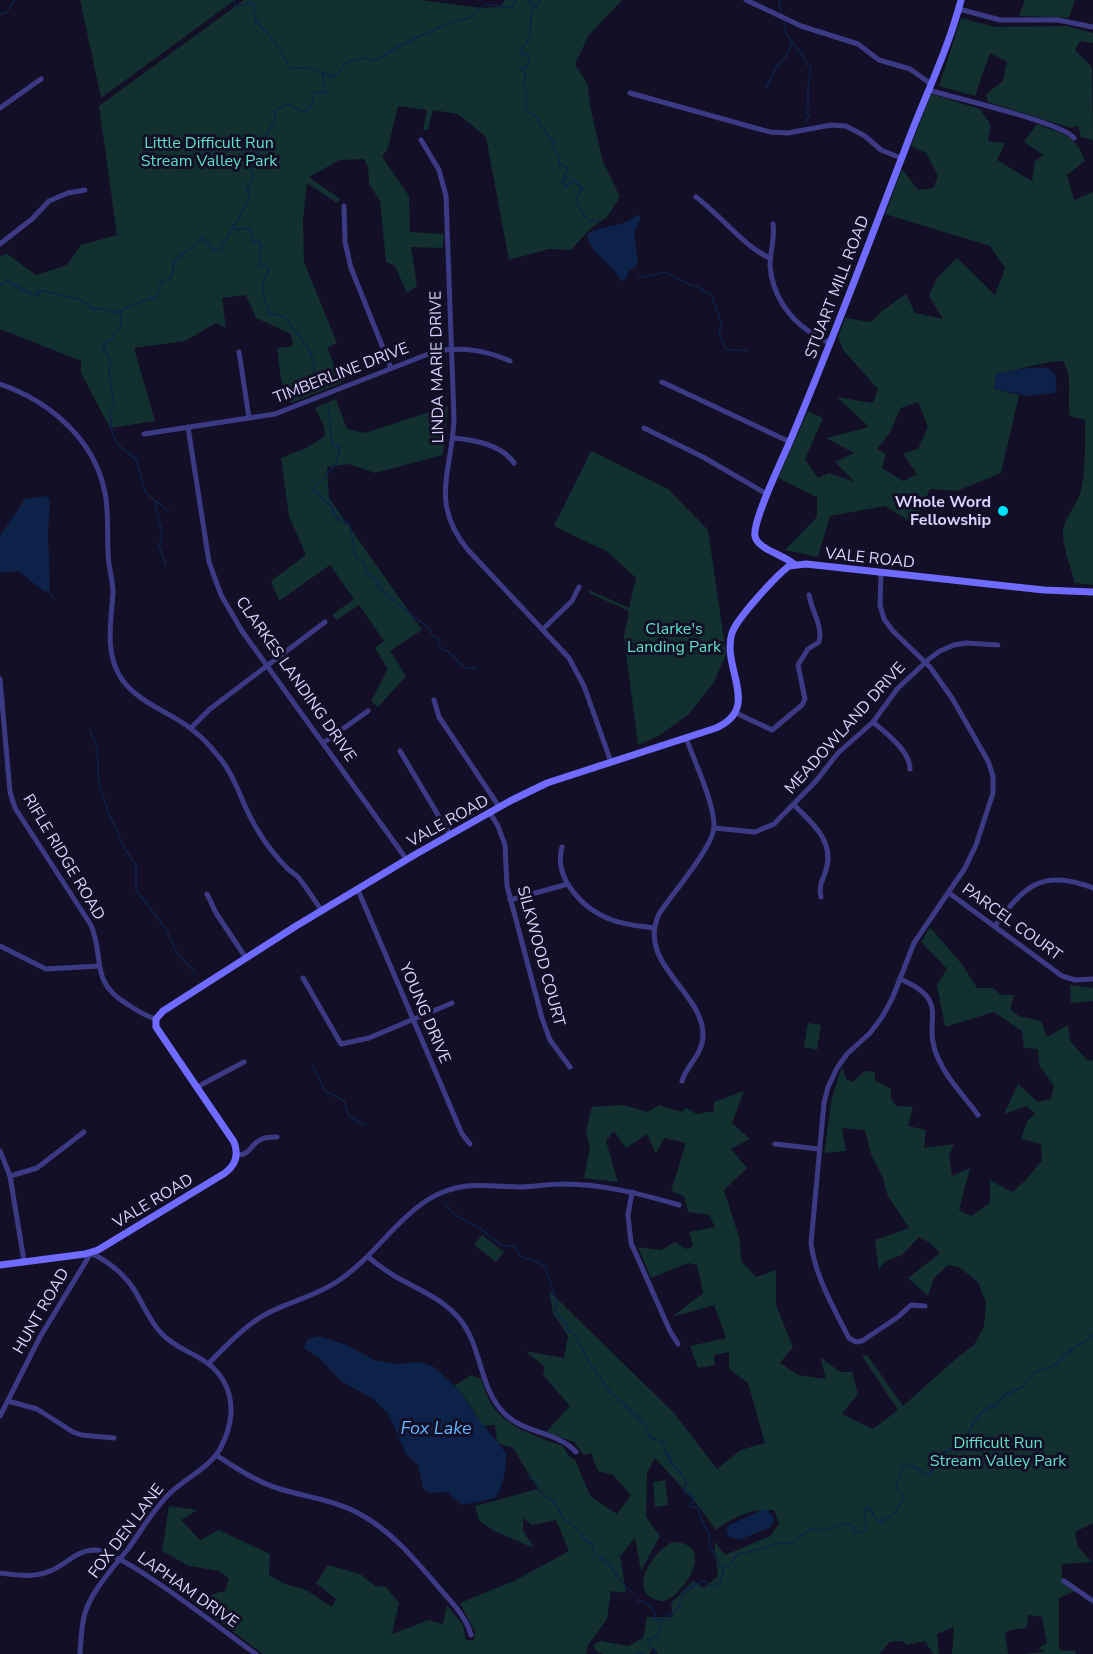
<svg xmlns="http://www.w3.org/2000/svg" width="1093" height="1654" font-family="'Nunito Sans',sans-serif">
<style>
.green{fill:#12302f;fill-rule:evenodd}
.water{fill:#0c2248}
.lines{fill:none;stroke-linecap:round;stroke-linejoin:round}
.stream{stroke:#0c2248;stroke-width:1.5}
.street{stroke:#3d3a85;stroke-width:5}
.secondary{stroke:#6f6bff;stroke-width:7}
.poi-dot{fill:#00e5ff;stroke:#130f26;stroke-width:2}
.labels{text-anchor:middle;dominant-baseline:central;stroke-width:6;stroke-linejoin:round;paint-order:stroke}
.park-label{font-size:16px;fill:#5fe0c0;stroke:#130f26}
.street-label{font-size:16px;fill:#d9d4ff;stroke:#130f26}
.poi-label{font-size:16px;font-weight:bold;fill:#d9d4ff;stroke:#130f26;text-anchor:end}
.water-label{font-size:18px;font-style:italic;fill:#62b6ff;stroke:#130f26}
</style>
<rect width="100%" height="100%" fill="#130f26"/>
<!-- green -->
<g class="green">
<polygon points="80,0 235,0 101,98"/>
<polygon points="244,0 421,0 482,8 500,7 505,0 622,0 589,35 575,64 588,85 590,106 603,162 620,197 607,217 590,229 571,250 549,249 509,260 486,137 458,114 433,110 428,130 423,130 427,110 398,106 388,148 382,157 409,196 410,232 444,234 443,248 411,247 417,286 407,293 395,266 386,262 380,201 369,184 368,167 364,159 340,160 309,177 340,199 337,203 307,183 303,220 304,262 337,343 327,348 341,383 291,403 281,379 277,348 293,346 291,334 256,318 246,295 222,298 226,328 216,323 185,341 134,348 155,421 110,428 81,373 81,361 0,329 0,257 6,253 36,275 67,265 81,245 117,235 99,106"/>
<polygon points="1025,0 1075,0 1069,18 1019,16"/>
<polygon points="961,18 995,27 1067,26 1093,33 1093,43 1080,41 1075,50 1092,67 1093,140 1081,137 1078,125 1071,128 988,102 986,94 1003,81 1007,62 990,53 975,96 939,86"/>
<path d="M931,94L980,109L991,125L988,141L1005,143L997,160L1032,181L1035,161L1044,155L1024,142L1037,124C1062,134 1075,133 1085,161L1067,175L1074,200L1093,192V585L1075,583C1071,568 1063,549 1063,533C1063,518 1078,505 1081,490C1086,468 1085,443 1085,420L1070,416C1066,394 1074,380 1063,361C1040,362 1019,370 996,374L995,389L1019,395L1001,473L957,491L930,489L914,524L885,506L830,516L818,557L785,550L817,517V497L778,478L808,411L823,418L805,459L818,478L829,473L855,482L835,462L854,453L826,438L869,427L837,397L873,403L878,389L843,350L838,337L845,318L871,322L882,311L906,294L915,313L943,319L929,296L937,278L957,258L995,295L1005,268L990,246L885,214L902,169L918,190L933,188L938,176L926,153L911,146ZM918,402L928,427L918,449L903,454L917,474L903,481L882,468L886,454L877,449L889,434L901,408Z"/>
<polygon points="336,399 347,429 365,433 448,406 443,455 375,473 349,464 327,467 329,498 422,630 390,651 406,676 378,707 371,701 388,669 375,648 384,641 359,605 337,620 332,615 354,599 330,565 279,601 271,581 306,555 289,516 281,458 308,447 325,436 324,426 315,408"/>
<polygon points="591,451 668,489 708,530 726,654 714,682 689,714 660,735 638,745 624,637 629,611 589,593 589,590 629,608 636,578 608,552 554,526"/>
<path d="M930,927L961,963L977,988H993L1001,995H1014L1010,1009L1019,1016L1041,1021L1047,1037L1068,1025L1070,1041L1088,1061L1093,1060V1523L1075,1532L1078,1547L1092,1562L1062,1564V1578L1075,1591L1059,1598V1650L1075,1651L1076,1654H1021L1045,1652L1038,1648L1047,1643L1042,1617L1028,1615L1027,1628L1010,1630L1005,1634L1008,1654H952L954,1627L937,1634L939,1654H933L925,1641L907,1645L902,1641L890,1642L879,1654H658L654,1648L649,1654H604L597,1652L593,1645L601,1641L628,1646L643,1638L647,1617H673L671,1603L693,1581L704,1588L718,1576L714,1541L725,1555L770,1536L779,1524L774,1510C749,1509 736,1516 716,1530L697,1504L655,1458L647,1473L646,1517L660,1536L641,1571L635,1538L620,1556L626,1593L611,1591L607,1619L588,1645L586,1654H263L191,1600L225,1591L229,1579L219,1571L189,1566L162,1551L169,1506L197,1510L181,1520L200,1540L219,1530L270,1554L269,1575L285,1584L306,1590L332,1607L336,1599L316,1583L328,1565L360,1574L375,1586L386,1587L399,1603L392,1634L429,1620L443,1624L447,1605L463,1625L466,1640H474L475,1632L460,1603L516,1580L569,1551L556,1520L532,1525L523,1518V1530L534,1548L494,1531L479,1520L475,1506L538,1489L513,1448L497,1443L495,1425L483,1426C474,1413 466,1396 454,1386L471,1375L481,1379C484,1387 486,1395 490,1402C504,1427 538,1437 563,1446L568,1455L575,1460L591,1497L617,1514L631,1495L613,1475L598,1471L591,1453L584,1455L574,1442L546,1432L570,1406L543,1375L545,1367L525,1351L564,1358L568,1336L553,1313L549,1291L674,1413L717,1469L741,1450L765,1443L748,1383L729,1369V1352L714,1355L715,1365L698,1368L690,1346L726,1338L714,1305L672,1317L703,1293L697,1265L688,1263L651,1278L638,1247L661,1250L675,1242L686,1249L693,1246L689,1232L715,1227L709,1215L688,1212L684,1196L671,1191L686,1143L664,1138L656,1154L647,1134L626,1148L614,1131L606,1141L618,1182L584,1178L590,1148L586,1131L592,1107L623,1105L648,1112L659,1105L681,1112L686,1108L697,1114L714,1111V1102L744,1091L732,1123L750,1139L731,1149L747,1168L724,1190L739,1237L742,1262L756,1277L776,1270V1305L793,1347L780,1363L798,1375L826,1379L820,1357L840,1372H852L858,1394L842,1414L873,1429L898,1410L862,1356L867,1355L903,1406L959,1356L974,1345L984,1326L986,1303L978,1282L959,1267L948,1265L934,1278L928,1296L908,1278L940,1253L930,1243L919,1237L902,1255L885,1261L879,1270L875,1240L909,1228L888,1196L882,1176L871,1154L865,1130L842,1128L846,1151L824,1153L832,1098L842,1067L846,1079L852,1082L865,1071L875,1072V1080L891,1089V1098L896,1106L913,1107L908,1126L926,1130L924,1148L954,1144L949,1156L952,1176L970,1168L959,1210L971,1216L990,1203V1180L1012,1192L1025,1181L1042,1160L1041,1144L1021,1139L1027,1121L1035,1114L1027,1106L1004,1114L1018,1084L1038,1102L1051,1099L1054,1086L1039,1065L1038,1049L1024,1048L1022,1031L994,1012L945,1027L937,985L947,969L921,942Z"/>
<polygon points="1070,985 1093,988 1093,1001 1071,1003"/>
<polygon points="808,1023 821,1025 817,1050 804,1047"/>
<polygon points="482,1235 504,1252 496,1262 474,1245"/>
<polygon points="665,1480 668,1505 655,1507 653,1482"/>
<path d="M673,1542C721,1543 678,1604 661,1601C624,1595 654,1549 673,1542Z"/>
</g>
<!-- water -->
<g class="water">
<path d="M638,214L641,218L634,233L638,262L635,267L629,271L625,280L620,281C615,264 588,254 587,234C602,224 625,228 638,214Z"/>
<polygon points="1027,368 1048,368 1055,373 1057,387 1054,393 1029,396 994,389 996,374"/>
<polygon points="45,496 50,499 48,533 50,589 45,592 18,571 0,573 0,536 25,499"/>
<path d="M318,1336L347,1345L374,1360L396,1364L419,1362L434,1367L461,1392L476,1416L506,1453C507,1466 503,1488 495,1498L462,1505L447,1492L433,1493L427,1492L423,1488L418,1465L406,1454L388,1413L373,1399L341,1381L319,1358L304,1348L308,1339Z"/>
<polygon points="762,1510 768,1510 774,1518 773,1523 769,1528 739,1540 729,1537 726,1530 729,1525"/>
</g>
<g class="lines">
<!-- stream -->
<g class="stream">
<path d="M234,0L235,7L253,2L256,21L276,43L290,68C307,67 319,69 333,78L348,61L362,58L376,60L403,44L447,24L472,17L485,4L512,8L516,0"/>
<polyline points="528,0 537,6 541,0"/>
<polyline points="780,0 779,3 781,12"/>
<path d="M537,6L531,10C531,21 530,28 530,39L522,48V54L530,57L527,67L522,68L523,71L526,75L523,83L526,88L525,92L527,93L525,108L538,119C539,126 550,135 554,143L552,148L559,155V164L566,167L568,170L564,174L568,178H563V183L568,186L572,180L577,182L580,188H583L577,197L578,206L589,221H600"/>
<polyline points="0,14 6,13 14,0"/>
<path d="M784,22C784,41 803,48 807,65L811,67L808,87V109L806,112L809,116L805,123"/>
<path d="M766,88C770,81 773,71 778,65C785,57 791,53 791,40"/>
<path d="M233,228L237,230L246,228L250,230L253,242L258,241L261,244L260,266H266L269,270C259,283 264,298 269,313L285,317C297,338 317,348 314,375L307,382L309,385"/>
<path d="M637,278L667,272C674,278 693,286 702,289L701,291L709,293L714,297L712,301L716,306V311L720,314L719,319L722,324L719,333L726,349L747,351"/>
<polyline points="0,285 8,281 34,296 38,295 39,290 78,299 96,310 101,308 110,312 120,312 123,309 156,296 160,291 160,283 171,278 175,261 202,238 213,249 220,250 250,198 247,190 253,178 252,165 275,119 275,110 288,104 298,110 306,112 312,105 315,92 326,93 322,71"/>
<path d="M120,312L121,327C118,329 113,338 110,341H106L103,347L111,361C106,374 114,391 114,407L110,410C111,438 113,444 136,459L145,491L155,501L162,534L159,546L166,564"/>
<path d="M328,405L332,444L340,448L336,463L326,476L313,489L314,491L319,493L327,504H330L338,520H344L345,523H349L356,557L364,563L367,573L379,583L378,588C389,594 395,603 405,610C414,618 428,624 433,636L438,638L439,646L444,651H448L452,656H455L458,663L462,664L465,668H476"/>
<polyline points="156,501 169,511"/>
<polyline points="48,590 53,598"/>
<polyline points="90,730 97,748 99,783 109,814 125,849 136,865 136,890 166,929 178,955 195,972"/>
<polyline points="313,1066 325,1091 344,1101 349,1116 365,1125"/>
<path d="M444,1203L457,1216L481,1229L501,1245L514,1246L520,1256L539,1263L546,1268L557,1304L555,1309L561,1319L567,1324V1331C568,1331 570,1331 572,1332C575,1335 588,1360 589,1364L595,1368C597,1377 606,1384 610,1392L645,1424L648,1430L649,1437L663,1442L668,1459L686,1480L684,1493L690,1494L694,1499L690,1505V1507L698,1508L703,1523L710,1535L709,1544L722,1569"/>
<polyline points="668,1453 672,1462"/>
<path d="M527,1476L536,1482L541,1493L553,1501L565,1520L574,1526L588,1543H591C596,1560 600,1555 608,1564C616,1573 622,1585 633,1593"/>
<polyline points="637,1599 638,1601 644,1601 655,1612 655,1619 662,1621"/>
<polyline points="637,1654 639,1652 643,1654"/>
<path d="M655,1654V1651L648,1644V1640L656,1637L663,1619L679,1607L682,1595L688,1589L704,1581L711,1586L720,1585L724,1567L730,1565L737,1555L775,1544L796,1542L803,1534L811,1529L824,1530L845,1524H851L856,1533H862L866,1528L864,1509L869,1508L879,1522C894,1517 900,1509 903,1495L896,1486L903,1468L908,1464L928,1475L932,1471C931,1452 939,1456 953,1448L956,1438L968,1434C973,1423 983,1405 997,1406L1003,1396L1024,1386C1031,1369 1046,1370 1059,1363C1062,1353 1084,1343 1093,1335"/>
</g>
<!-- street -->
<g class="street">
<polyline points="746,0 801,26 858,44 879,60 910,69 931,84"/>
<polyline points="959,9 1000,20 1058,20 1093,27"/>
<path d="M929,90C954,98 1064,123 1074,138"/>
<polyline points="630,93 770,132 788,133 831,125 846,126 865,136 881,150 901,158"/>
<polyline points="0,108 41,79"/>
<path d="M421,140L439,170L446,196L454,419C452,472 429,503 468,550L569,658L584,686L611,762"/>
<path d="M696,197C719,214 747,249 770,258"/>
<polyline points="344,206 345,242 351,268 391,368"/>
<path d="M773,224C775,238 770,252 770,266C772,293 788,318 810,332C816,337 824,339 830,344"/>
<polyline points="0,244 32,219 49,201 68,193 85,190"/>
<polyline points="239,352 249,418"/>
<polyline points="662,382 790,442"/>
<path d="M0,384C50,401 95,440 105,493C109,513 107,532 108,552C108,566 113,579 113,593C111,623 104,655 123,681C140,703 169,712 190,728C200,735 211,747 219,757C237,778 242,806 257,829C265,843 276,857 288,869C291,872 295,874 298,877C307,888 314,900 322,911"/>
<polyline points="188,427 209,562 221,595 242,631 407,860"/>
<polyline points="644,428 703,457 767,494"/>
<path d="M144,434L275,414L436,351C463,347 485,350 510,361"/>
<path d="M453,438C474,440 501,444 514,463"/>
<path d="M881,574L880,605L884,619L893,631L930,667L952,698L988,761L993,776V793L976,845L965,868L914,943L892,999L882,1017L870,1033L847,1054L837,1068L828,1087L824,1103L811,1243C815,1276 834,1309 849,1338L856,1342L862,1341L898,1317L911,1305L925,1306"/>
<polyline points="543,629 572,601 579,587"/>
<path d="M0,679L10,792L15,808L91,925C105,958 89,981 127,1004C136,1010 145,1016 156,1019"/>
<polyline points="434,700 439,717 500,808"/>
<path d="M736,713L772,730L802,705L805,699L798,665L808,649L819,642C823,626 812,612 809,595"/>
<path d="M873,722C886,733 910,751 910,769"/>
<polyline points="191,728 210,709 325,622"/>
<polyline points="323,743 368,711"/>
<polyline points="400,751 450,835"/>
<path d="M794,805C812,823 835,841 826,870C823,880 818,886 821,897"/>
<polyline points="490,813 498,826 505,845 507,886 542,1018 550,1040 570,1067"/>
<polyline points="714,828 755,832 774,824 816,781 838,753 873,722 898,688 929,659 940,651 954,645 966,643 998,645"/>
<path d="M562,847C553,879 584,910 612,920C625,925 640,926 654,928"/>
<polyline points="358,890 462,1134 470,1144"/>
<polyline points="949,893 1062,976 1075,980 1093,979"/>
<polyline points="207,894 216,913 246,958"/>
<polyline points="510,900 568,884"/>
<path d="M995,926C1024,886 1042,868 1093,888"/>
<polyline points="0,946 46,969 99,966"/>
<polyline points="303,978 341,1044 369,1038 452,1003"/>
<path d="M900,979C954,1002 920,1020 938,1058C947,1079 965,1097 978,1115"/>
<path d="M682,1081C687,1064 703,1055 703,1035C703,991 636,964 659,914C672,894 713,847 714,827C715,805 694,760 686,738"/>
<polyline points="197,1087 244,1062"/>
<polyline points="775,1144 819,1149"/>
<polyline points="0,1151 10,1176 24,1261"/>
<path d="M237,1155C250,1156 251,1143 262,1139C266,1137 272,1137 277,1137"/>
<polyline points="10,1176 37,1168 84,1132"/>
<polyline points="632,1192 628,1215 631,1243 670,1331 678,1344"/>
<path d="M368,1257C378,1265 387,1272 398,1278C422,1291 445,1300 462,1322C482,1350 480,1389 504,1413C524,1434 557,1431 576,1452"/>
<path d="M209,1363C227,1345 245,1325 268,1313C291,1301 316,1296 338,1281C373,1258 394,1221 429,1199C460,1180 484,1186 518,1187C533,1187 548,1184 563,1184C603,1184 641,1194 679,1205"/>
<polyline points="8,1401 37,1409 73,1432 82,1435 114,1438"/>
<path d="M0,1416L40,1337L91,1253C107,1261 123,1273 133,1288C143,1303 149,1321 162,1334C181,1354 207,1354 223,1380C236,1402 232,1427 220,1449C208,1469 185,1478 169,1494C153,1510 141,1531 128,1549C113,1568 92,1590 85,1613C81,1626 81,1641 80,1654"/>
<path d="M216,1455C236,1468 257,1482 280,1489C306,1497 334,1500 358,1513C390,1530 412,1556 435,1583C448,1599 466,1615 471,1635"/>
<path d="M0,1573C16,1575 35,1578 50,1571C66,1565 76,1550 95,1550C123,1551 227,1634 256,1654"/>
<polyline points="1064,1581 1093,1601"/>
</g>
<!-- secondary -->
<g class="secondary">
<path d="M794,564C784,555 757,549 755,536C752,521 784,456 791,439C832,342 869,243 907,144C925,96 948,50 961,0"/>
<path d="M0,1265L85,1254L98,1250L225,1173C236,1165 239,1155 234,1142L156,1027V1019L163,1011L296,926L416,854L510,801L547,783L716,728C762,708 721,668 732,633C737,618 776,576 789,566L806,564L1044,590L1093,592"/>
</g>
</g>
<!-- markers -->
<circle class="poi-dot" cx="1003" cy="511" r="6"/>
<g class="labels">
<!-- park labels -->
<g class="park-label">
<text x="209" y="143">Little Difficult Run<tspan x="209" dy="18">Stream Valley Park</tspan></text>
<text x="674" y="629">Clarke's<tspan x="674" dy="18">Landing Park</tspan></text>
<text x="998" y="1443">Difficult Run<tspan x="998" dy="18">Stream Valley Park</tspan></text>
</g>
<!-- street labels -->
<g class="street-label">
<text transform="translate(837 287) rotate(-69)">STUART MILL ROAD</text>
<text transform="translate(437 367) rotate(-91)">LINDA MARIE DRIVE</text>
<text transform="translate(341 373) rotate(-21)">TIMBERLINE DRIVE</text>
<text transform="translate(870 558) rotate(6)">VALE ROAD</text>
<text transform="translate(296 679) rotate(55)">CLARKES LANDING DRIVE</text>
<text transform="translate(845 728) rotate(-48)">MEADOWLAND DRIVE</text>
<text transform="translate(448 821) rotate(-29)">VALE ROAD</text>
<text transform="translate(64 857) rotate(59)">RIFLE RIDGE ROAD</text>
<text transform="translate(1012 922) rotate(36)">PARCEL COURT</text>
<text transform="translate(541 956) rotate(75)">SILKWOOD COURT</text>
<text transform="translate(425 1013) rotate(67)">YOUNG DRIVE</text>
<text transform="translate(153 1201) rotate(-31)">VALE ROAD</text>
<text transform="translate(41 1311) rotate(-60)">HUNT ROAD</text>
<text transform="translate(126 1531) rotate(-53)">FOX DEN LANE</text>
<text transform="translate(188 1590) rotate(35)">LAPHAM DRIVE</text>
</g>
<!-- poi labels -->
<g class="poi-label">
<text x="991" y="502">Whole Word<tspan x="991" dy="18">Fellowship</tspan></text>
</g>
<!-- water labels -->
<g class="water-label">
<text x="436" y="1428">Fox Lake</text>
</g>
</g>
</svg>
